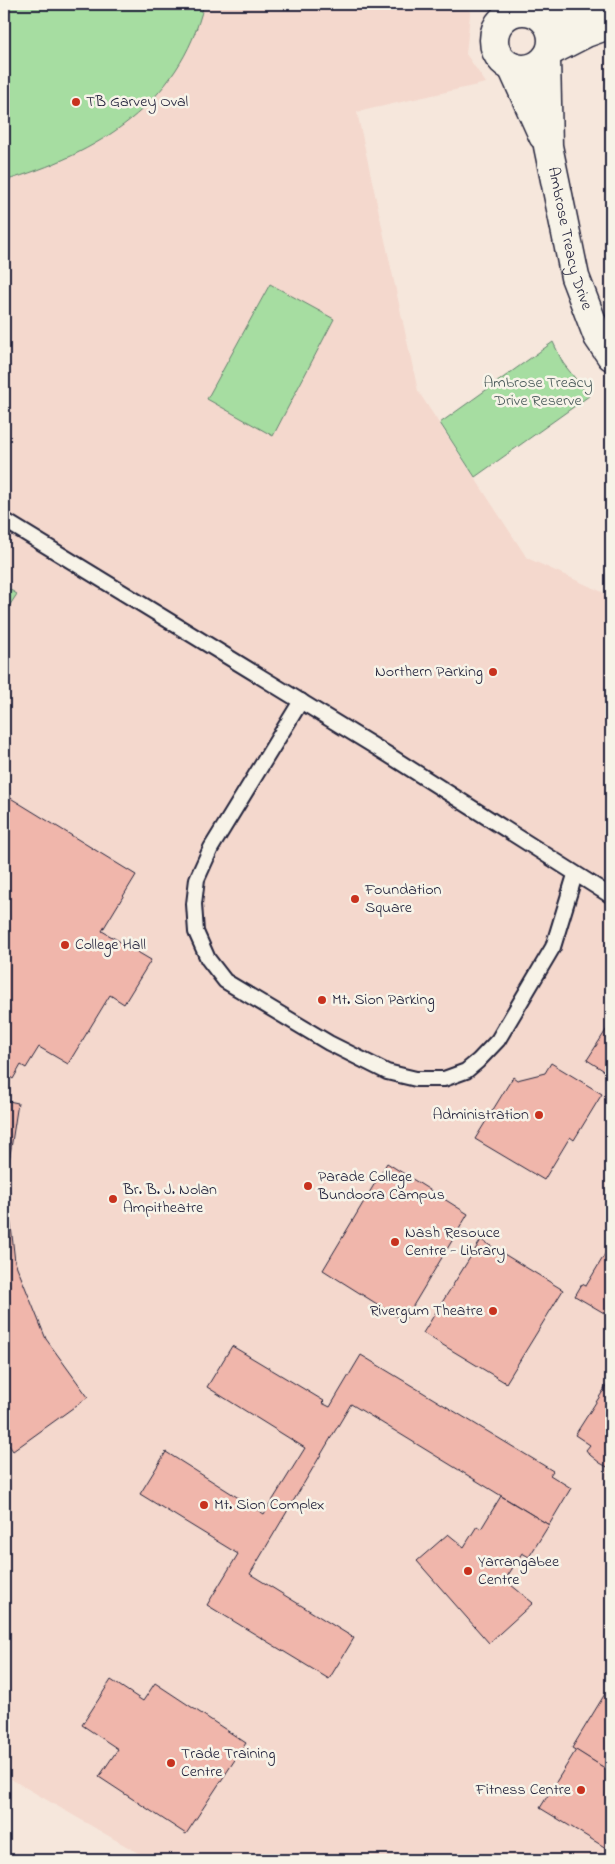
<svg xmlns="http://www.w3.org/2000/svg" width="615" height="1864" font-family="'Indie Flower',sans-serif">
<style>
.built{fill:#f4d8cd}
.green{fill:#a6dda1;stroke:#64806e}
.building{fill:#f0b6ab;stroke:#22223b}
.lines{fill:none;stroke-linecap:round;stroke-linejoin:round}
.lane-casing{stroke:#22223b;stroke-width:18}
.street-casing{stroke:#22223b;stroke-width:31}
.lane{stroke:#f7f3e8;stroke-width:14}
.street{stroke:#f7f3e8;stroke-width:28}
.poi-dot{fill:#c8321e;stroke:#f7f3e8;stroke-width:2}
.labels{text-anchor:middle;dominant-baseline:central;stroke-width:5;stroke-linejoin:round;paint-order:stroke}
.poi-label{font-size:16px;fill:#22223b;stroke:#f7f3e8;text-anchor:start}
.street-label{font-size:16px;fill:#22223b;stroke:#f7f3e8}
.park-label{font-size:16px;fill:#4a5a5a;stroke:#f7f3e8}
</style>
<rect width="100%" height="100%" fill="#f6e7dc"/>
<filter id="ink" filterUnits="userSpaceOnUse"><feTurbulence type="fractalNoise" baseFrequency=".02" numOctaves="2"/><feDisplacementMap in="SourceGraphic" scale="10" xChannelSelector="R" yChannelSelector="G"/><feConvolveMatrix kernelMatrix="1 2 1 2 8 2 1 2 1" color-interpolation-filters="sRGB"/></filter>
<g filter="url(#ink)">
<!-- built -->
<polygon class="built" points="4,4 471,4 466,54 486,83 357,112 418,391 527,558 611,596 611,1860 150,1860 4,1775"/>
<!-- green -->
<g class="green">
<path d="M4,4H204C180,104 97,154 4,181Z"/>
<polygon points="270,284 334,319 273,436 207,399"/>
<polygon points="553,342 563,363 589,396 475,477 440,423"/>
<polygon points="4,586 17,594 4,614"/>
</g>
<!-- building -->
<g class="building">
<polygon points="4,794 136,875 102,931 151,960 124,1004 110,995 68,1064 39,1047 26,1068 21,1065 13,1079 4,1073"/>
<polygon points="610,1024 611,1024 611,1075 587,1060"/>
<polygon points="551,1063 602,1094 574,1140 570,1137 544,1180 475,1139 513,1077 517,1080 545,1073"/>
<polygon points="4,1100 18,1103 6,1181 15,1262 46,1339 88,1397 13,1451 4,1438"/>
<polygon points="387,1163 468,1214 404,1321 323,1270"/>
<polygon points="481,1240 563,1290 506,1383 423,1333"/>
<polygon points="611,1244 611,1317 575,1296 582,1284 586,1286"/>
<polygon points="232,1346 324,1401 322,1403 330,1407 361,1355 553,1471 550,1475 571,1488 549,1525 351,1404 250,1574 354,1638 329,1679 207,1605 238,1554 140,1494 166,1452 264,1514 305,1448 207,1387"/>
<polygon points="607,1385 611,1388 611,1469 600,1463 590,1455 586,1450 590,1445 575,1435"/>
<polygon points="501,1496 549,1525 529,1557 522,1553 505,1580 533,1603 489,1643 417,1561 448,1534 464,1547 477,1526 481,1529"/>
<polygon points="111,1680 143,1701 155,1683 246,1743 186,1834 99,1777 118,1749 82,1725"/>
<polygon points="611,1684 611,1772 572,1748"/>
<polygon points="576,1750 611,1772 611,1851 540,1808"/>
</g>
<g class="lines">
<!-- lane casing -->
<g class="lane-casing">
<g id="lane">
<polyline points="4,520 387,754 611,896"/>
<polyline points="301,701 211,848 197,879 194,904 196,932 208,959 225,981 329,1043 387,1072 416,1079 444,1079 466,1071 478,1061 498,1040 553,947 575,875"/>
</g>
</g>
<!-- street casing -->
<g class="street-casing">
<g id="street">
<circle cx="523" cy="40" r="29"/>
<polyline points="543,18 611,16"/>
<polyline points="551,51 586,33 611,24"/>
<path id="s1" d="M546,59L548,146L575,277L598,337L611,356"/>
<polyline points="512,67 543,136"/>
</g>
</g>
<!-- lane -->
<use href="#lane" class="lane"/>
<!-- street -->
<use href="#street" class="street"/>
</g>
</g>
<!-- markers -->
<g class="poi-dot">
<circle cx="76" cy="102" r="5"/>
<circle cx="493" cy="672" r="5"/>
<circle cx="355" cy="899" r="5"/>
<circle cx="65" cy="945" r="5"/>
<circle cx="322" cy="1000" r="5"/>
<circle cx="539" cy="1115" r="5"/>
<circle cx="308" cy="1186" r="5"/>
<circle cx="113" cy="1199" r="5"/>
<circle cx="395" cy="1242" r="5"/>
<circle cx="493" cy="1311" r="5"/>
<circle cx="204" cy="1505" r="5"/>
<circle cx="468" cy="1571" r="5"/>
<circle cx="171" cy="1763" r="5"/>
<circle cx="581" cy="1790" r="5"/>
</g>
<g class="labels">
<!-- poi labels -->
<g class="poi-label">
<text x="86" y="102">TB Garvey Oval</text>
<text x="483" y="672" text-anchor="end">Northern Parking</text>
<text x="365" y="890">Foundation<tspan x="365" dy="18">Square</tspan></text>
<text x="75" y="945">College Hall</text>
<text x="332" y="1000">Mt. Sion Parking</text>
<text x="529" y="1115" text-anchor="end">Administration</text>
<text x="318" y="1177">Parade College<tspan x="318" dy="18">Bundoora Campus</tspan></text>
<text x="123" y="1190">Br. B. J. Nolan<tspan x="123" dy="18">Ampitheatre</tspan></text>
<text x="405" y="1233">Nash Resouce<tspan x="405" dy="18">Centre - Library</tspan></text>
<text x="483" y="1311" text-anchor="end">Rivergum Theatre</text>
<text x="214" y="1505">Mt. Sion Complex</text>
<text x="478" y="1562">Yarrangabee<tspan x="478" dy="18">Centre</tspan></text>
<text x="181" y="1754">Trade Training<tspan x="181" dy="18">Centre</tspan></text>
<text x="571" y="1790" text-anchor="end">Fitness Centre</text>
</g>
<!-- street labels -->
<g class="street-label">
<text stroke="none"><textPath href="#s1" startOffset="182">Ambrose Treacy Drive</textPath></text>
</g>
<!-- park labels -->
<g class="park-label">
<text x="538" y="383">Ambrose Treacy<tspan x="538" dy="18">Drive Reserve</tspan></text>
</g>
</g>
<!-- margin -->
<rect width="615" height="1864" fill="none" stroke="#f7f3e8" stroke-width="20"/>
<rect x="10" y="10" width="595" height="1844" fill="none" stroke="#22223b" stroke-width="2" filter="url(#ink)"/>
</svg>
